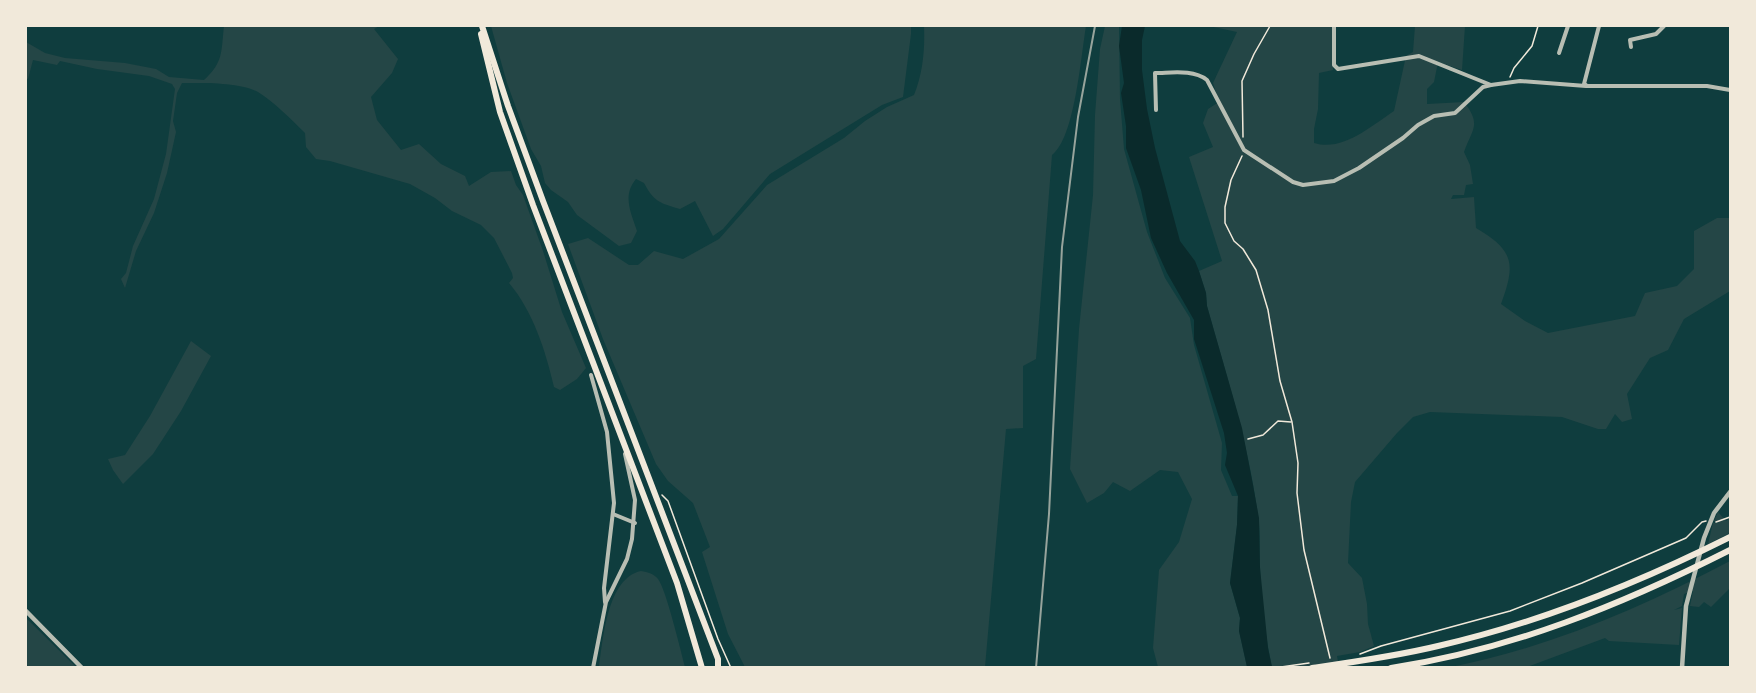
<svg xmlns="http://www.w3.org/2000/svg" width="1756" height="693" font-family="Spectral,serif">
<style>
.green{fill:#244646}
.water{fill:#0a2a2b}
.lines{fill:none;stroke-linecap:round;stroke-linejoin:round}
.path{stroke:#f1e9da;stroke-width:1.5}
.minor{stroke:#b8beb3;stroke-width:4}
.tertiary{stroke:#b8beb3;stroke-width:4.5}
.trunk{stroke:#f1e9da;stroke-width:6}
.rail{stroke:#97a49c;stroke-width:2}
</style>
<rect width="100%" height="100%" fill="#0f3d3e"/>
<!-- green -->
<g class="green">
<path d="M224,26H379L374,29L398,59L392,73L371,97L377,120L401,150L419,144L441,164L465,176L469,186L491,172L511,171L516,185L523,195L543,251L562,312L586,368L577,379L560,390L554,387C546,352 533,311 509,283L513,278L512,273L494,238L481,225L452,211L435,198L410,184L330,161L316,159L306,147L305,133C291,119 275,103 258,92C240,82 203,83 182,83L177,93L173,121L176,132L167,173L154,213L136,251L125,288L121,279L126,273L133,246L154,199L166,154L175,89L172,84L149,76L97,69L60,61L57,65L33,60L28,79L26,78V42L45,53L65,58L125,63L156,69L169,77L204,80C224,62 221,51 224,26Z"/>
<path d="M491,26H911V34L903,97L882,105L770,174L723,229L713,236L695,201L680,209C660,203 654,202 644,183L636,179C622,196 631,212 637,231L631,243L619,246L577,215L568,202L551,190L545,183L541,166L531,149L507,83Z"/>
<path d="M924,26H1086C1081,55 1075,138 1052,155L1036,359L1023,366V428L1006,429L985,667H745L728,634L702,552L710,547L693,503L668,481L656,464L603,339L568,244L588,238L629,265H638L654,251L683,259L719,239L767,185L844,138L865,121L887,107L914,95C923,73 925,49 924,26Z"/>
<polygon points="1105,26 1119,26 1120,99 1124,149 1147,232 1165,278 1190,318 1194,345 1222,443 1221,470 1232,496 1238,496 1237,525 1230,583 1240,618 1239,631 1247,667 1158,667 1153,648 1159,570 1179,542 1192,499 1178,472 1160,470 1130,491 1113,482 1104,493 1087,503 1070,469 1079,329 1093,195 1095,115 1100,49"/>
<path d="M1209,26H1332L1333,70L1319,73L1318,109L1314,129V143C1343,152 1371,126 1394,111L1406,56L1413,52L1415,26H1465L1462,70L1438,62L1434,82L1427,89V104L1464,102C1482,125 1472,129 1464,152L1470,165L1473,184L1466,185L1464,195H1453L1451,199L1474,197L1476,228C1514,250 1516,264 1501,304L1525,321L1548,333L1635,316L1645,293L1677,286L1694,269V231L1717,218H1730V291L1684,319L1668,350L1650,358L1627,394L1632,419L1622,422L1615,414L1606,429H1598L1562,417L1430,412L1413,417L1397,433L1355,482L1351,502L1348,563L1362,578L1367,604L1368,624L1374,646L1360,652L1337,656L1339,667H1272C1265,635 1261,600 1260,567C1259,550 1261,533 1258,516C1249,444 1226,375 1207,306L1206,293L1199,271L1222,261L1189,157L1213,147L1203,123L1208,109L1219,102L1213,83L1237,32Z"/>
<polygon points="191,341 211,356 181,411 153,454 123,484 113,470 108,459 125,455 150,416"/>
<polygon points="1718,512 1726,521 1730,518 1730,533 1708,544 1713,523 1719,523 1714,521"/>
<path d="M1730,561V588L1711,607L1704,602L1699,607L1690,606L1693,591L1684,594L1682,606L1674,610L1682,608L1679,645L1609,641L1605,638L1527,667L1446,668C1546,649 1641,608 1730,561Z"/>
<path d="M641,571C648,572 654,574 658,579C666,589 681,652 685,667H599C603,640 607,578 641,571Z"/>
<polygon points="26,618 76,667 26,667"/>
</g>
<!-- water -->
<polygon class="water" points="1122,26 1145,26 1142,40 1142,70 1147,109 1155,148 1180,241 1195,261 1199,271 1206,293 1207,306 1242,428 1253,485 1259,518 1260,568 1268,648 1272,667 1247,667 1239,631 1240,618 1230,583 1237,525 1238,496 1225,465 1227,453 1224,433 1194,339 1194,320 1167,273 1151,238 1141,190 1126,148 1126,126 1121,93 1124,83 1119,46"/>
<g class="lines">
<!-- path -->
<g class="path">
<polyline points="1510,77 1514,68 1532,46 1538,26"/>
<polyline points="1243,137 1242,81 1254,54 1270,26"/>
<polyline points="1242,156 1231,180 1225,207 1225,223 1234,241 1243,249 1256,270 1268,310 1280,381 1292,422 1298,463 1297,493 1304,550 1330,658"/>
<polyline points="1248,439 1263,435 1278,421 1291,422"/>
<polyline points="662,495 668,501 718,639 731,668"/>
<polyline points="1716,522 1730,517"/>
<polyline points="1360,654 1381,646 1510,611 1582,583 1686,538 1702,522 1706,521"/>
<polyline points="1274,668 1309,663"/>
</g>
<!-- minor -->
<g class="minor">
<polyline points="1334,26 1334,65 1338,69 1419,56 1491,85 1520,81 1586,86 1707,86 1730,90"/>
<polyline points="1631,47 1630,40 1656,34 1664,26"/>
<polyline points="1559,53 1568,26"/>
<polyline points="1586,85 1584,84 1599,26"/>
<path d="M1156,110L1155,73C1171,73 1193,69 1207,80L1244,150L1293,182L1303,185L1334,181L1359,168L1403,138L1418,125L1434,116L1455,113L1483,87L1491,85"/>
<polyline points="591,375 607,432 614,503 604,588 605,602"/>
<polyline points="613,514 635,523"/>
<polyline points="593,668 606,602 627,559 632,539 635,500 625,454"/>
</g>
<!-- tertiary -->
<g class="tertiary">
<polyline points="26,611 82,668"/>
<polyline points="1682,668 1686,606 1704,538 1714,513 1730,492"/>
</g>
<!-- trunk -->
<g class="trunk">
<polyline points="482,26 508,106 543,201 718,659 718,668"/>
<polyline points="481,34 500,112 533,205 677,583 702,668"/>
<path d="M1312,668C1354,662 1397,656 1438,646C1539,623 1638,583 1730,537"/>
<path d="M1391,668C1513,649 1621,605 1730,550"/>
</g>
<!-- rail -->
<polyline class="rail" points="1036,668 1049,514 1062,247 1078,117 1095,26"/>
</g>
<!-- border -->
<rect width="1756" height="693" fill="none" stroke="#f1e9da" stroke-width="54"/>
</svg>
